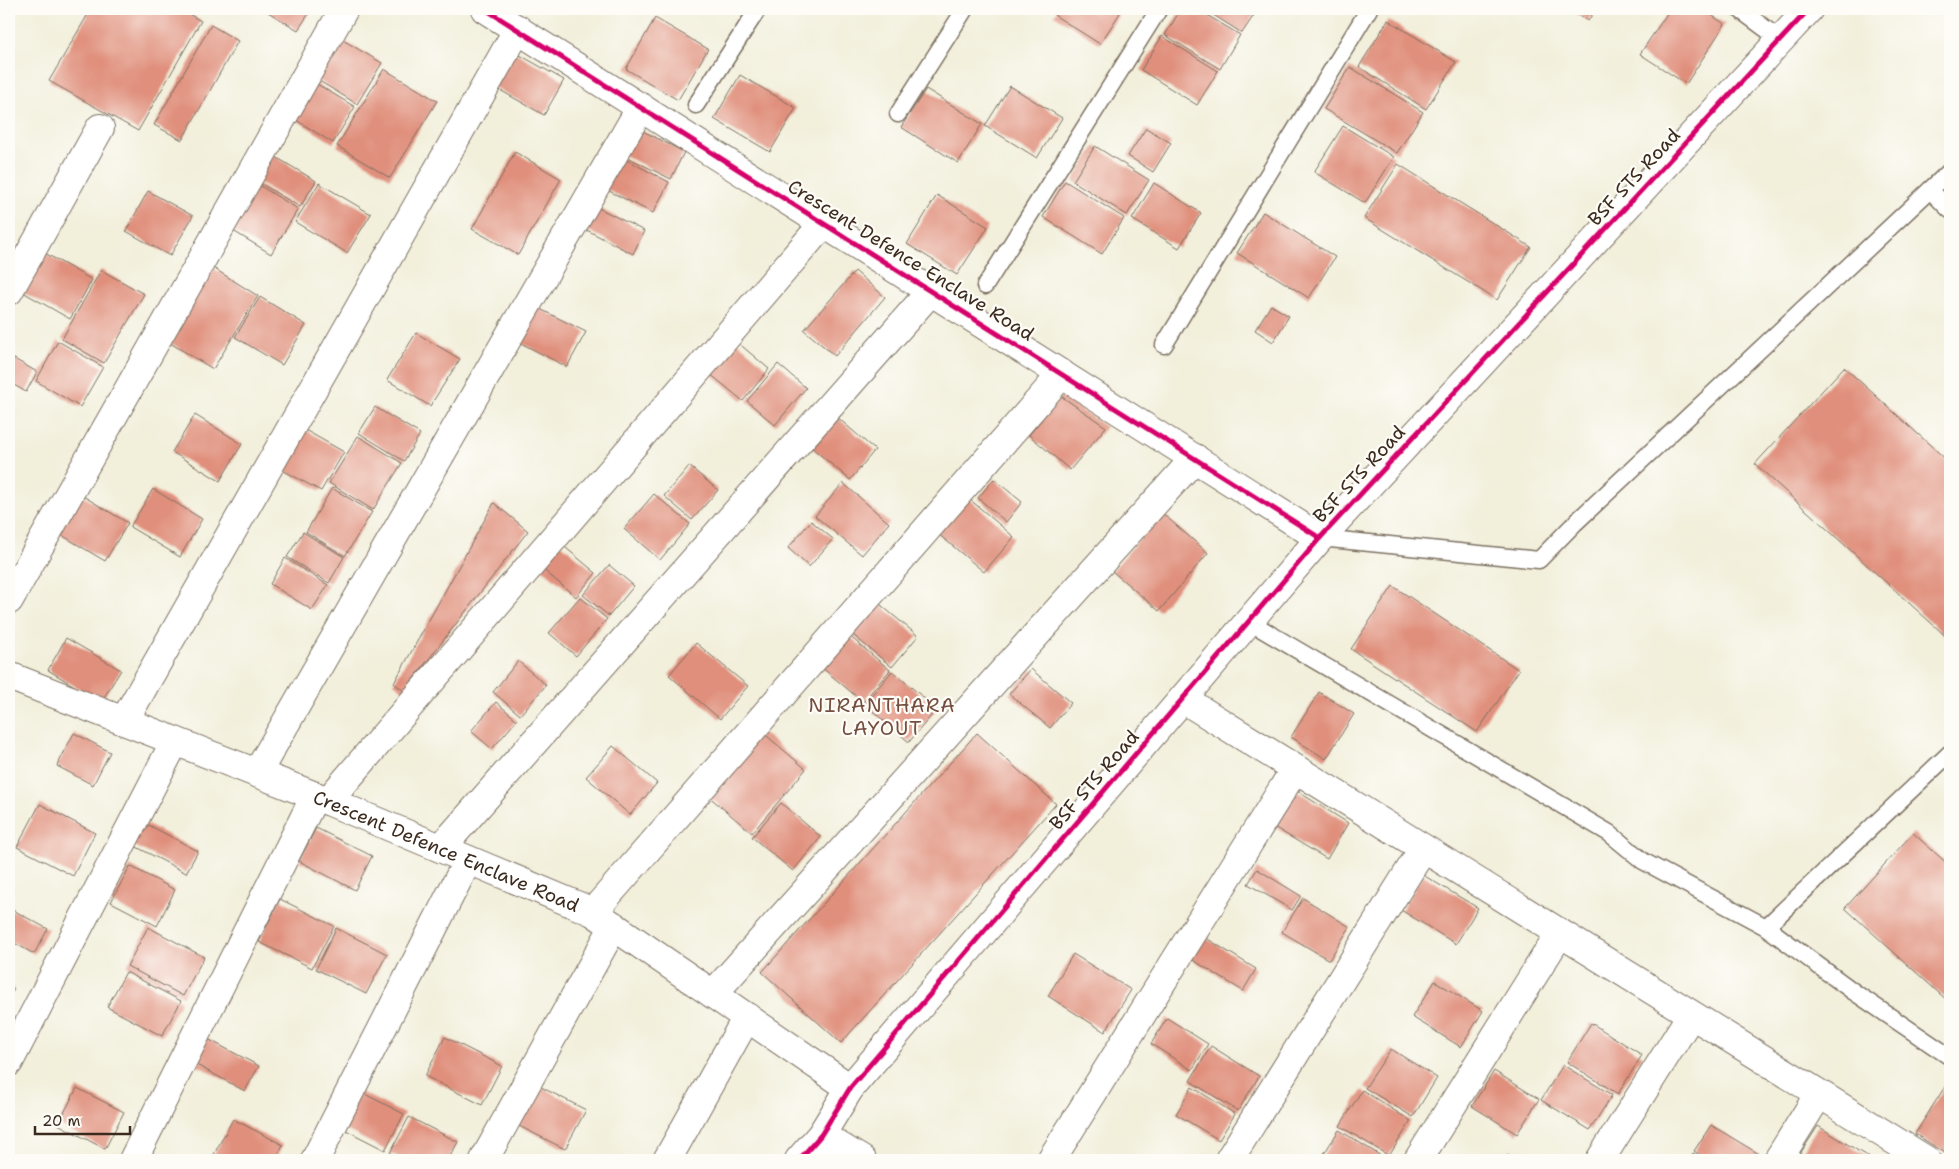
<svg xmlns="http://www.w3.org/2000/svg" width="1959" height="1169" font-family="'Shantell Sans',sans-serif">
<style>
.building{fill:#e08f7b}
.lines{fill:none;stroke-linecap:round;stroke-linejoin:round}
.service-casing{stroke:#7b6f60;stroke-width:19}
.minor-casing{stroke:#7b6f60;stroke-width:30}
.service{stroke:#fff;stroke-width:16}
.minor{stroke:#fff;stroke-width:28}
.cycleway-casing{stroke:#fdfcf7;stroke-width:8}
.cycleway{stroke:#d6006c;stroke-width:5}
.labels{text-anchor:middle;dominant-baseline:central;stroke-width:4.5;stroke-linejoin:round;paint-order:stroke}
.street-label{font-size:19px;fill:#3b2a1e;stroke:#fdfcf7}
.neighbourhood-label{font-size:20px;letter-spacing:1px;fill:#754d3f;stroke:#fdfcf7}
</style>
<rect width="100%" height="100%" fill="#fdfcf7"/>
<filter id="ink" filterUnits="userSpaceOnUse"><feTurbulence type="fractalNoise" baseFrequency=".02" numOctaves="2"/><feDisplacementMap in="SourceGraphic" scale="10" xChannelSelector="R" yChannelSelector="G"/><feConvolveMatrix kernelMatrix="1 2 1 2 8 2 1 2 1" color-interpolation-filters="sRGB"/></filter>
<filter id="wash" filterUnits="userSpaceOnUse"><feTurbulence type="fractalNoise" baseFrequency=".0096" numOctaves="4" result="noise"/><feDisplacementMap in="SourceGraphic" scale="20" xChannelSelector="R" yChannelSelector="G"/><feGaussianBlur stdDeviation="1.12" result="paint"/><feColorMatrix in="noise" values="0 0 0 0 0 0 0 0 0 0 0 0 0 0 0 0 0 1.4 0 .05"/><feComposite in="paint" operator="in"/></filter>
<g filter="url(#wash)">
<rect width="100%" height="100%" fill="#f2efdb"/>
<g id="blocks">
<!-- building -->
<g class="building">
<polygon points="91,9 180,9 201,21 138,131 49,81"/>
<polygon points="263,9 312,9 298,30"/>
<polygon points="1058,9 1113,9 1120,13 1100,44 1054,15"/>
<polygon points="1181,9 1197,9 1240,35 1220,69 1165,35"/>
<polygon points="1204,9 1258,9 1242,33"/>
<polygon points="1569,9 1596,9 1588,21"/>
<polygon points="1670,9 1702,9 1725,24 1686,84 1640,54"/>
<polygon points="655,18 708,49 678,100 626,69"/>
<polygon points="1388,20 1456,62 1426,109 1359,67"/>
<polygon points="211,25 238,41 182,140 154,125"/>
<polygon points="336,36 382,63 357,104 311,76"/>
<polygon points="1162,36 1218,71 1197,105 1141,70"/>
<polygon points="511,50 564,80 544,115 491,85"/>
<polygon points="1350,67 1423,112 1397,153 1324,109"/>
<polygon points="384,69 437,101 390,178 337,146"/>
<polygon points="740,75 796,108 770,152 714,119"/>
<polygon points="312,81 355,107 333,143 291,117"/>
<polygon points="1010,86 1062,118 1037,158 985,126"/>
<polygon points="926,89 982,124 958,163 901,127"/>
<polygon points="633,126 684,152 671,179 619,153"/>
<polygon points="1343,126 1394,157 1365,203 1314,172"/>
<polygon points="1146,128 1171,143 1153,172 1128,156"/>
<polygon points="1095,146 1149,180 1127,215 1073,181"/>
<polygon points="515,152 561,179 518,255 472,229"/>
<polygon points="269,153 316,181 300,207 253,179"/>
<polygon points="617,155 669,182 653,213 601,187"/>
<polygon points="1398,164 1531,247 1497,300 1364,218"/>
<polygon points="252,181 298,209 271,254 225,226"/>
<polygon points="1065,181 1124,218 1102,254 1043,217"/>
<polygon points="319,183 371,214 347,253 295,222"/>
<polygon points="1154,183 1201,213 1179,248 1132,219"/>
<polygon points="148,191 193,216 170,256 126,231"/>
<polygon points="937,195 988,227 957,275 907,244"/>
<polygon points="589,203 644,231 633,254 577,225"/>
<polygon points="1263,212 1335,257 1309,298 1237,253"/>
<polygon points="43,252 92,280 70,319 21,291"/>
<polygon points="210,266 258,296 213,369 165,340"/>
<polygon points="101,270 144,294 104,363 62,339"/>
<polygon points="855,271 885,297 835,356 804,330"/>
<polygon points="260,297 306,325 282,365 235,337"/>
<polygon points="530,304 586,332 567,367 513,339"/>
<polygon points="1271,305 1289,316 1273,342 1255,330"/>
<polygon points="416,333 460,359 430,406 387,380"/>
<polygon points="58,341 103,367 80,407 36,381"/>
<polygon points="736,341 769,369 743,401 709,373"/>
<polygon points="9,356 37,372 26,392 9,382"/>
<polygon points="778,364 806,388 775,425 747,401"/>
<polygon points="1844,367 1950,463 1950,640 1755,464"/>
<polygon points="1061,396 1106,427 1070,470 1029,435"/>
<polygon points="375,407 420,434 404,461 359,433"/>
<polygon points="195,415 242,444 220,481 172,452"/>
<polygon points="837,417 875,450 850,480 811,447"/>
<polygon points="298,426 344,452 321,491 275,466"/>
<polygon points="358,436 402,463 373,510 329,483"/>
<polygon points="689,466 718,490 692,520 664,496"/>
<polygon points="994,479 1022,502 1006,522 978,498"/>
<polygon points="843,483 889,523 862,555 815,516"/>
<polygon points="332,488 372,512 345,556 306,532"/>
<polygon points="153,489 202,519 180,557 130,527"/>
<polygon points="78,493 128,523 105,561 55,531"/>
<polygon points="654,494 690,524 660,560 624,529"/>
<polygon points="967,497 1014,537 984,572 937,533"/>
<polygon points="494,503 528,531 404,691 394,683"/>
<polygon points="1162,513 1208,553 1159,611 1112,571"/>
<polygon points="811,521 833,539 809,567 788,548"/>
<polygon points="303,532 344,557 329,583 287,557"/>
<polygon points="560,543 596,573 576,597 540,567"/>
<polygon points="285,558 328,585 312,610 270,584"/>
<polygon points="609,565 634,586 609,616 583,595"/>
<polygon points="1393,586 1519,670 1477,732 1351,649"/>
<polygon points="580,597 607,619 576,656 549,633"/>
<polygon points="875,600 918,636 892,667 848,631"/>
<polygon points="847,634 890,670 863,702 820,666"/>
<polygon points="66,638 121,670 101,702 48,670"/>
<polygon points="696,643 748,686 720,719 669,675"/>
<polygon points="518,661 546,685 520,715 493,692"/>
<polygon points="1031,669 1071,703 1050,728 1009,694"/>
<polygon points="892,671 937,709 909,742 864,704"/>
<polygon points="1319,692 1354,714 1326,759 1291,737"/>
<polygon points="496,702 517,720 492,749 471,731"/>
<polygon points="761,731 806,769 752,833 707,795"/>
<polygon points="74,733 110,752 93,785 57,766"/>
<polygon points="977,733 1056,804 841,1043 762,972"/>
<polygon points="613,746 657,783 630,815 586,777"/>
<polygon points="1297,791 1348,823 1327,859 1274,827"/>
<polygon points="781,803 821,837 793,871 752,837"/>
<polygon points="40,804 95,833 73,876 17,847"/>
<polygon points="141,821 198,851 186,873 129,843"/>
<polygon points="316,828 372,856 355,890 299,861"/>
<polygon points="1913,833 1950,866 1950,1003 1845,908"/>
<polygon points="130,866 175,890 157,926 111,902"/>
<polygon points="1257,869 1301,896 1292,910 1248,884"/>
<polygon points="1423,875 1478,908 1456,944 1401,910"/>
<polygon points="1303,898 1350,927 1329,960 1282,932"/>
<polygon points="280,899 334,926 312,968 259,942"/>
<polygon points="9,908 48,929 34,954 9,940"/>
<polygon points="148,927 204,957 183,996 127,966"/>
<polygon points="336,928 387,954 366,994 316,969"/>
<polygon points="1201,935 1256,969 1243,991 1188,957"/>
<polygon points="1073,954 1131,990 1105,1032 1048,996"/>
<polygon points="126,972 181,1001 162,1036 107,1007"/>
<polygon points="1435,981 1483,1011 1461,1047 1412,1017"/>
<polygon points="9,985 14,989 9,998"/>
<polygon points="1167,1018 1208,1044 1192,1070 1151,1044"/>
<polygon points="1591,1023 1642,1055 1618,1094 1567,1062"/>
<polygon points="204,1037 259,1066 245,1091 191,1062"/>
<polygon points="445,1037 502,1066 482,1105 425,1076"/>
<polygon points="1211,1046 1259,1076 1238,1111 1190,1081"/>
<polygon points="1391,1049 1437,1078 1413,1117 1365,1088"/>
<polygon points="1563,1065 1612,1095 1590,1130 1541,1100"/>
<polygon points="1494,1071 1539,1099 1517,1134 1472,1106"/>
<polygon points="533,1083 586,1110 565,1149 513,1123"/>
<polygon points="1946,1085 1950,1087 1950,1156 1915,1134"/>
<polygon points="1192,1087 1235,1114 1219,1140 1176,1114"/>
<polygon points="77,1088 124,1112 105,1149 58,1124"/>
<polygon points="357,1090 404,1114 385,1150 338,1126"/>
<polygon points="1362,1090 1411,1121 1389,1156 1340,1126"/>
<polygon points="409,1117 458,1142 448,1160 403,1160 390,1153"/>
<polygon points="233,1119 283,1145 275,1160 216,1160 212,1158"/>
<polygon points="1711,1125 1759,1154 1755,1160 1708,1160 1694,1151"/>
<polygon points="1818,1126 1873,1160 1796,1160"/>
<polygon points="1339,1130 1386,1159 1320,1160"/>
<polygon points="1693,1153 1704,1160 1688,1160"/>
<polygon points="566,1155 577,1160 563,1160"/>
<polygon points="1508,1155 1516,1160 1504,1160"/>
</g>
</g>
</g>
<g filter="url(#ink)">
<use href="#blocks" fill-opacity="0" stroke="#7b6f60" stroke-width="1"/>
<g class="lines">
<!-- service casing -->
<g class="service-casing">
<g id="service">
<polyline points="1739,9 1781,40"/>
<polyline points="696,105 758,9"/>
<polyline points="898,114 965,9"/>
<polyline points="1930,190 1950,210"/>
<polyline points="985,286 1159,9"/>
<polyline points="1164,345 1369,9"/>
<polyline points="1320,538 1539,560 1575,523 1950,171"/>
<polyline points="1248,621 1609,833 1643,861 1766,927 1854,992 1950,1057"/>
<polyline points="1766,927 1950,753"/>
</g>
</g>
<!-- minor casing -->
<g class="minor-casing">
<g id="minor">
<polyline points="485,9 1320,538"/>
<polyline points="9,291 100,128"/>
<polyline points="9,600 344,9"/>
<path id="s1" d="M9,676L328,801L593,912L850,1088"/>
<polyline points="1183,699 1926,1160"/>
<polyline points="124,721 518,29"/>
<polyline points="257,773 641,107"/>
<polyline points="328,801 824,223"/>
<polyline points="441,848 931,291"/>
<polyline points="593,912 1062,374"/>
<polyline points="713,994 1195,458"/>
<polyline points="9,1062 175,741"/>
<polyline points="821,1135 862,1160"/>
<polyline points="133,1160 315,796"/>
<polyline points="315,1160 468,860"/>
<polyline points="484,1160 614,926"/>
<polyline points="667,1160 747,1017"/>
<polyline points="799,1160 821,1135 850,1088 1320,538 1809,9"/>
<polyline points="1051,1160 1295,769"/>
<polyline points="1229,1160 1423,849"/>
<polyline points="1418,1160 1560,933"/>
<polyline points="1600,1160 1691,1015"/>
<polyline points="1778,1160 1819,1094"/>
</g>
</g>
<!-- service -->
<use href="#service" class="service"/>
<!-- minor -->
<use href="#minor" class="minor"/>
<!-- cycleway casing -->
<g class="cycleway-casing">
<g id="cycleway">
<polyline points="485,9 1320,538"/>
<polyline points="799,1160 821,1135 850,1088 1320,538 1809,9"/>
</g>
</g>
<!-- cycleway -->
<use href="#cycleway" class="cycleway"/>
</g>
</g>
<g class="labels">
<!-- street labels -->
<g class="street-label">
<text transform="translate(1634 177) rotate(-47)">BSF STS Road</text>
<text transform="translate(911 260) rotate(32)">Crescent Defence Enclave Road</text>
<text transform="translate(1359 474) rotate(-47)">BSF STS Road</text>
<text transform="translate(1094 780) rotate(-49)">BSF STS Road</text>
<text stroke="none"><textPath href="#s1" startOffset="471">Crescent Defence Enclave Road</textPath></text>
</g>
<!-- neighbourhood labels -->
<g class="neighbourhood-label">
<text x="882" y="705">NIRANTHARA<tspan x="882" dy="23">LAYOUT</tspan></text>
</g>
</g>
<!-- margin -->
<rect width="1959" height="1169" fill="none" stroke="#fdfcf7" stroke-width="30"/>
<!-- scale -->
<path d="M35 1126v8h95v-8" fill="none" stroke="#3b2a1e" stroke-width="2.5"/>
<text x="42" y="1126" font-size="15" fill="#3b2a1e" stroke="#fdfcf7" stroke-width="4" paint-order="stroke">20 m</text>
</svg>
